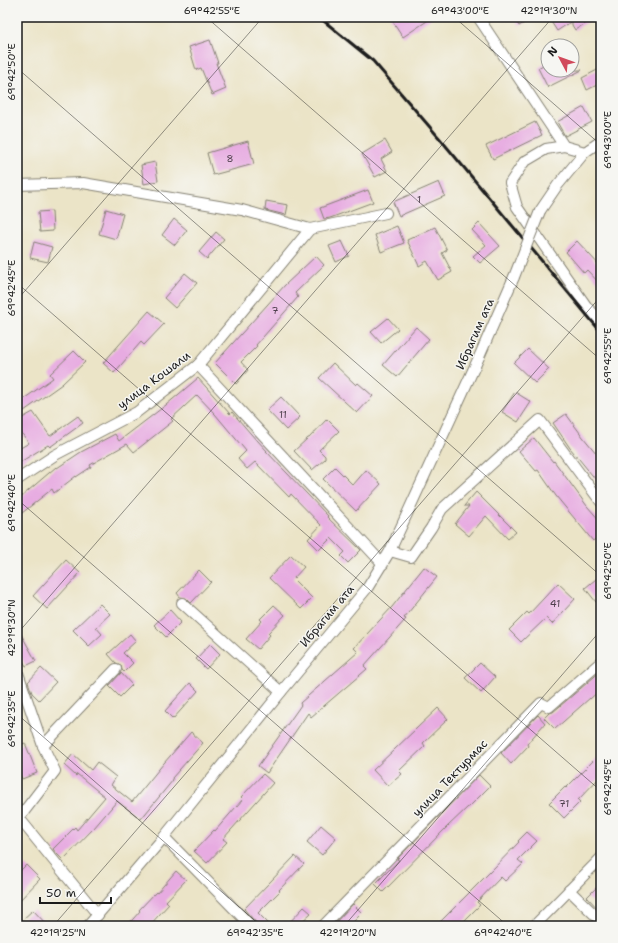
<svg xmlns="http://www.w3.org/2000/svg" width="618" height="943" font-family="'Shantell Sans',sans-serif">
<style>
.building{fill:#e7abe1}
.lines{fill:none;stroke-linecap:round;stroke-linejoin:round}
.minor-casing{stroke:#848072;stroke-width:12}
.minor{stroke:#fff;stroke-width:10}
.rail{stroke:#1c1c1c;stroke-width:3}
.minor-bridge-casing{stroke:#848072;stroke-width:12;stroke-linecap:butt}
.minor-bridge{stroke:#fff;stroke-width:10}
.ticks{fill:none;stroke:#1c1c1c;stroke-width:1;stroke-opacity:0.45}
.labels{text-anchor:middle;dominant-baseline:central;stroke-width:3;stroke-linejoin:round;paint-order:stroke}
.number-label{font-size:10px;fill:#4f404d}
.street-label{font-size:12px;fill:#1c1c1c;stroke:#f6f6f2}
.neatline{fill:none;stroke:#1c1c1c;stroke-width:1.5}
.ticks-label{font-size:10px;text-anchor:middle;fill:#1c1c1c}
</style>
<rect width="100%" height="100%" fill="#f6f6f2"/>
<filter id="ink" filterUnits="userSpaceOnUse"><feTurbulence type="fractalNoise" baseFrequency=".025" numOctaves="2"/><feDisplacementMap in="SourceGraphic" scale="8" xChannelSelector="R" yChannelSelector="G"/><feConvolveMatrix kernelMatrix="1 2 1 2 8 2 1 2 1" color-interpolation-filters="sRGB"/></filter>
<filter id="wash" filterUnits="userSpaceOnUse"><feTurbulence type="fractalNoise" baseFrequency=".012" numOctaves="4" result="noise"/><feDisplacementMap in="SourceGraphic" scale="16" xChannelSelector="R" yChannelSelector="G"/><feGaussianBlur stdDeviation="0.9" result="paint"/><feColorMatrix in="noise" values="0 0 0 0 0 0 0 0 0 0 0 0 0 0 0 0 0 1.4 0 .05"/><feComposite in="paint" operator="in"/></filter>
<g filter="url(#wash)">
<rect width="100%" height="100%" fill="#ebe4c7"/>
<g id="blocks">
<!-- building -->
<g class="building">
<polygon points="390,17 433,17 403,37"/>
<polygon points="514,17 534,17 519,26"/>
<polygon points="548,17 595,17 575,30 572,25 572,21 557,31"/>
<polygon points="210,40 218,63 216,63 226,89 212,95 201,68 196,70 189,47"/>
<polygon points="548,62 548,70 582,70 548,87 548,88 538,68"/>
<polygon points="601,68 601,83 587,90 582,78"/>
<polygon points="584,107 592,122 565,136 557,122"/>
<polygon points="535,122 542,135 493,159 486,146"/>
<polygon points="385,140 392,152 381,159 387,171 375,177 362,154"/>
<polygon points="248,141 254,164 213,175 207,153"/>
<polygon points="155,162 158,181 144,184 141,165"/>
<polygon points="439,182 445,196 399,216 393,202"/>
<polygon points="368,190 373,202 330,218 324,219 320,208"/>
<polygon points="266,201 288,205 286,215 265,210"/>
<polygon points="106,209 123,214 116,239 99,234"/>
<polygon points="52,211 53,231 40,232 38,212"/>
<polygon points="174,219 187,230 175,245 162,235"/>
<polygon points="479,223 500,246 480,263 473,256 486,245 472,230"/>
<polygon points="397,226 404,243 381,252 375,235"/>
<polygon points="435,227 447,250 442,253 452,272 438,280 427,261 419,266 407,240"/>
<polygon points="216,232 224,239 207,259 199,252"/>
<polygon points="342,241 349,256 336,262 329,246"/>
<polygon points="577,241 601,267 601,285 587,270 584,273 566,252"/>
<polygon points="34,242 52,247 48,262 30,258"/>
<polygon points="316,256 324,265 295,293 298,297 256,345 257,346 241,362 248,370 236,384 215,363 285,285"/>
<polygon points="185,273 197,283 175,308 164,298"/>
<polygon points="149,311 164,324 144,345 141,342 114,373 103,363"/>
<polygon points="388,318 398,329 381,343 371,332"/>
<polygon points="416,327 429,339 397,377 383,365"/>
<polygon points="528,349 549,369 535,383 514,363"/>
<polygon points="74,351 85,362 62,384 24,411 18,403 53,378 50,374"/>
<polygon points="333,363 356,385 358,383 373,396 357,413 319,378"/>
<polygon points="198,378 230,414 232,412 257,441 257,440 267,451 266,451 328,516 327,517 361,550 348,563 341,556 345,552 331,538 319,550 308,539 321,525 291,494 289,497 255,462 247,469 238,459 246,451 215,414 197,395 171,419 173,421 134,452 127,444 90,465 91,467 76,477 76,476 54,493 52,489 17,517 17,501 23,496 22,496 56,467 57,468 81,452 115,434 119,441 166,405"/>
<polygon points="515,392 531,402 518,422 502,412"/>
<polygon points="281,397 300,417 286,430 267,410"/>
<polygon points="33,412 50,436 78,416 83,423 50,447 48,445 17,464 17,450 29,443 17,427 17,421"/>
<polygon points="566,414 583,437 601,459 601,486 570,448 553,423"/>
<polygon points="327,419 339,431 319,450 325,456 325,459 312,470 294,451 308,438 309,438"/>
<polygon points="534,438 553,462 554,461 587,506 601,522 601,533 593,541 556,496 538,470 536,471 519,451"/>
<polygon points="335,467 353,485 366,470 381,484 356,511 323,479"/>
<polygon points="476,492 516,532 508,539 486,516 469,536 455,524 469,506 464,506"/>
<polygon points="291,555 304,567 293,579 312,598 301,609 269,578"/>
<polygon points="66,560 80,573 47,609 33,596"/>
<polygon points="424,567 437,577 404,618 406,619 364,666 367,669 311,717 308,713 267,773 258,766 301,705 300,703 358,652 354,648 392,607"/>
<polygon points="199,570 211,582 191,603 186,598 180,597 177,593"/>
<polygon points="601,575 601,598 596,602 585,588"/>
<polygon points="558,583 575,599 552,624 546,618 521,642 509,630 527,612 529,614"/>
<polygon points="100,604 110,614 96,627 102,634 89,646 73,630"/>
<polygon points="274,605 285,615 268,633 270,635 258,649 246,639 262,621 260,619"/>
<polygon points="170,610 181,622 166,637 154,625"/>
<polygon points="17,627 36,661 26,666 17,651"/>
<polygon points="130,634 136,641 123,653 133,663 124,672 122,670 121,665 116,663 108,654"/>
<polygon points="210,644 220,654 206,669 196,659"/>
<polygon points="480,663 495,677 481,693 465,678"/>
<polygon points="41,668 56,682 39,700 32,693 28,682"/>
<polygon points="601,671 601,689 590,699 590,698 555,729 544,718 549,713 553,712"/>
<polygon points="121,673 132,685 120,697 109,686"/>
<polygon points="190,683 198,691 173,719 165,711"/>
<polygon points="438,708 448,719 423,743 425,746 399,771 402,774 388,786 373,770"/>
<polygon points="538,715 545,723 527,744 528,746 511,764 501,753"/>
<polygon points="191,732 203,743 172,778 173,780 141,819 117,801 94,828 63,860 56,853 53,849 75,827 77,830 105,797 77,774 76,776 64,765 73,754 91,770 97,762 116,777 111,785 132,802 164,763"/>
<polygon points="25,743 37,773 22,779 17,767 17,746"/>
<polygon points="601,753 601,776 578,800 580,802 564,818 549,803 565,787 566,788"/>
<polygon points="263,774 273,783 223,839 227,842 207,863 194,851 214,830 215,831 243,799 241,797"/>
<polygon points="479,775 490,786 469,807 468,807 447,827 383,892 375,884 399,860 397,859"/>
<polygon points="321,825 336,838 322,855 307,842"/>
<polygon points="527,832 537,841 518,860 523,864 505,881 501,877 477,902 480,905 459,926 436,926 493,869 519,842 518,841"/>
<polygon points="295,856 304,864 279,890 280,891 258,913 271,926 259,926 244,909"/>
<polygon points="26,865 40,879 17,903 17,874"/>
<polygon points="176,871 186,880 166,901 169,904 149,926 127,926 140,911 139,910 156,892 157,893"/>
<polygon points="601,883 601,912 587,897"/>
<polygon points="353,904 362,913 349,926 332,926"/>
<polygon points="304,907 311,913 297,926 286,926"/>
<polygon points="33,910 48,926 27,926 22,920"/>
</g>
</g>
</g>
<g filter="url(#ink)">
<use href="#blocks" fill-opacity="0" stroke="#848072" stroke-width="1"/>
<g class="lines">
<!-- minor casing -->
<g class="minor-casing">
<g id="minor">
<polyline points="478,17 564,146 585,152"/>
<polyline points="564,146 546,149 524,162 510,183 517,207 587,307 601,322"/>
<polyline points="17,185 83,183 242,210 310,229 386,213"/>
<polyline points="540,211 557,186 585,152 601,141"/>
<polyline points="198,365 383,564"/>
<polyline points="17,480 55,455 137,412 198,365 310,229"/>
<polyline points="390,551 411,557 431,528 442,509 540,420 601,502"/>
<polyline points="182,603 281,692"/>
<polyline points="17,670 43,746"/>
<polyline points="164,837 251,926"/>
<polyline points="569,890 601,921"/>
<polyline points="98,915 19,818 55,771 43,746 116,669"/>
<polyline points="88,926 164,837 281,692 368,587 390,551 480,355 514,277"/>
<polyline points="323,926 541,703 549,707 601,662"/>
<polyline points="534,926 601,858"/>
</g>
</g>
<!-- minor -->
<use href="#minor" class="minor"/>
<!-- rail -->
<polyline class="rail" points="319,17 373,61 441,140 601,332"/>
<!-- minor-bridge casing -->
<g class="minor-bridge-casing">
<polyline id="minor-bridge" points="514,277 540,211"/>
</g>
<!-- minor-bridge -->
<use href="#minor-bridge" class="minor-bridge"/>
</g>
</g>
<!-- ticks -->
<path class="ticks" d="M206,17L601,360M454,17L601,145M17,68L601,576M17,283L601,791M17,300L263,17M17,499L508,926M17,634L553,17M17,714L261,926M53,926L601,296M344,926L601,630"/>
<g class="labels">
<!-- number labels -->
<g class="number-label">
<text x="230" y="158">8</text>
<text x="419" y="199">1</text>
<text x="275" y="310">7</text>
<text x="283" y="414">11</text>
<text x="555" y="603">41</text>
<text x="564" y="803">71</text>
</g>
<!-- street labels -->
<g class="street-label">
<text transform="translate(475 334) rotate(-66)">Ибрагим ата</text>
<text transform="translate(154 380) rotate(-37)">улица Кошали</text>
<text transform="translate(327 616) rotate(-50)">Ибрагим ата</text>
<text transform="translate(450 778) rotate(-46)">улица Тектурмас</text>
</g>
</g>
<!-- margin -->
<rect width="618" height="943" fill="none" stroke="#f6f6f2" stroke-width="44"/>
<!-- north arrow -->
<g transform="translate(560 58) rotate(311)"><circle r="19" fill="#f6f6f2" stroke="#9f9f9c"/>
<path d="M0-3L7 15L0 10L-7 15Z" fill="#d1495b"/>
<text y="-6" font-size="11" font-weight="bold" text-anchor="middle" fill="#1c1c1c">N</text>
</g>
<!-- scale -->
<path d="M40 897v6h71v-6" fill="none" stroke="#1c1c1c" stroke-width="2"/>
<text x="46" y="897" font-size="12" fill="#1c1c1c" stroke="#f6f6f2" stroke-width="3" paint-order="stroke">50 m</text>
<rect x="22" y="22" width="574" height="899" class="neatline"/>
<g class="ticks-label">
<text x="212" y="14">69°42'55"E</text>
<text x="460" y="14">69°43'00"E</text>
<text x="549" y="14">42°19'30"N</text>
<text transform="translate(11 72) rotate(-90)" y="4">69°42'50"E</text>
<text transform="translate(607 140) rotate(-90)" y="4">69°43'00"E</text>
<text transform="translate(11 288) rotate(-90)" y="4">69°42'45"E</text>
<text transform="translate(607 356) rotate(-90)" y="4">69°42'55"E</text>
<text transform="translate(11 503) rotate(-90)" y="4">69°42'40"E</text>
<text transform="translate(607 571) rotate(-90)" y="4">69°42'50"E</text>
<text transform="translate(11 628) rotate(-90)" y="4">42°19'30"N</text>
<text transform="translate(11 719) rotate(-90)" y="4">69°42'35"E</text>
<text transform="translate(607 787) rotate(-90)" y="4">69°42'45"E</text>
<text x="58" y="936">42°19'25"N</text>
<text x="255" y="936">69°42'35"E</text>
<text x="348" y="936">42°19'20"N</text>
<text x="503" y="936">69°42'40"E</text>
</g>
</svg>
